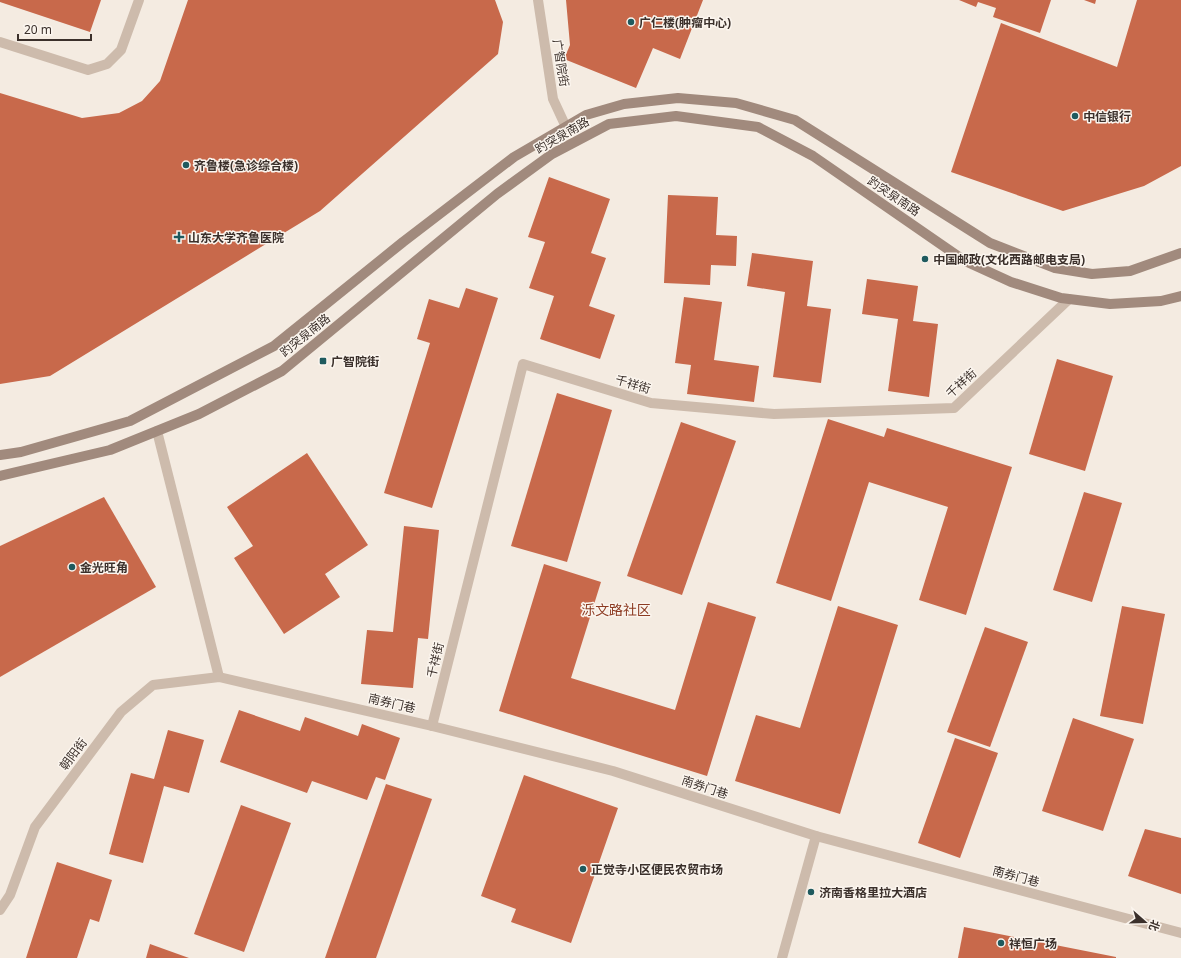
<svg xmlns="http://www.w3.org/2000/svg" width="1181" height="958" font-family="'Noto Sans','Noto Sans SC',sans-serif">
<style>
.building{fill:#c8694b}
.lines{fill:none;stroke-linecap:round;stroke-linejoin:round}
.service{stroke:#cdbbac;stroke-width:10}
.minor{stroke:#cdbbac;stroke-width:10}
.secondary{stroke:#a18a7d;stroke-width:10}
.poi-dot{fill:#1f5a5e;stroke:#fbf5ee;stroke-width:1.5}
.labels{text-anchor:middle;dominant-baseline:central;stroke-width:3;stroke-linejoin:round;paint-order:stroke}
.poi-label{font-size:12px;font-weight:bold;fill:#3b302b;stroke:#fbf5ee;text-anchor:start}
.street-label{font-size:12px;fill:#3b302b;stroke:#fbf5ee}
.quarter-label{font-size:14px;fill:#8c3b22;stroke:#fbf5ee}
</style>
<rect width="100%" height="100%" fill="#f4ebe1"/>
<!-- building -->
<g class="building">
<polygon points="0,0 101,0 90,32 0,2"/>
<polygon points="188,0 495,0 503,22 498,54 320,211 50,376 0,384 0,93 82,118 119,113 142,101 160,81"/>
<polygon points="566,0 703,0 680,59 653,48 636,88 564,59 570,45"/>
<polygon points="959,0 1051,0 1040,33 993,17 996,8 978,2 976,7"/>
<polygon points="1084,0 1096,0 1095,4"/>
<polygon points="1137,0 1181,0 1181,166 1144,186 1063,211 951,172 1001,23 1117,67"/>
<polygon points="549,177 610,199 591,253 606,258 589,306 615,315 600,359 540,339 554,296 529,288 545,242 528,237"/>
<polygon points="668,195 718,197 716,235 737,236 736,266 711,265 710,285 664,283"/>
<polygon points="752,253 813,261 807,306 831,309 821,383 773,377 785,292 747,286"/>
<polygon points="867,279 918,286 913,321 938,324 929,397 888,391 898,319 862,314"/>
<polygon points="466,288 498,298 432,508 384,493 430,343 417,339 429,299 459,308"/>
<polygon points="684,297 722,302 714,360 759,366 754,402 687,394 691,365 675,363"/>
<polygon points="1057,359 1113,376 1085,471 1029,454"/>
<polygon points="557,393 612,410 567,562 511,546"/>
<polygon points="828,419 884,437 887,428 1012,467 966,615 919,600 948,507 869,482 831,601 776,583"/>
<polygon points="681,422 736,441 682,595 627,576"/>
<polygon points="307,453 368,545 325,574 340,597 284,634 234,558 253,546 227,507"/>
<polygon points="1084,492 1122,503 1092,602 1053,590"/>
<polygon points="104,497 156,587 0,677 0,546"/>
<polygon points="404,526 439,530 428,639 418,638 413,688 361,684 367,630 393,632"/>
<polygon points="544,564 601,582 571,678 675,710 708,602 756,617 707,776 499,711"/>
<polygon points="838,606 898,625 840,814 735,781 756,715 800,728"/>
<polygon points="1122,606 1165,614 1143,724 1100,716"/>
<polygon points="985,627 1028,642 990,747 947,732"/>
<polygon points="239,710 300,731 305,717 358,736 362,724 400,738 385,780 376,777 367,800 312,781 307,793 220,762"/>
<polygon points="1073,718 1134,739 1103,831 1042,811"/>
<polygon points="168,730 204,740 189,793 164,786 143,863 109,854 131,773 154,779"/>
<polygon points="955,738 998,753 960,858 918,843"/>
<polygon points="524,775 618,808 571,943 511,922 516,909 481,896"/>
<polygon points="386,784 432,799 376,958 325,958"/>
<polygon points="241,805 291,823 244,952 194,934"/>
<polygon points="1145,829 1181,838 1181,894 1128,876"/>
<polygon points="57,862 112,880 99,922 90,919 77,958 26,958"/>
<polygon points="964,927 1116,957 1116,958 958,958"/>
<polygon points="150,944 189,958 146,958"/>
</g>
<g class="lines">
<!-- service -->
<g class="service">
<polyline points="538,0 553,99 566,127"/>
<polyline points="0,42 88,70 107,64 121,50 139,0"/>
</g>
<!-- minor -->
<g class="minor">
<polyline points="157,431 219,677"/>
<polyline points="432,726 523,364 651,403 774,414 954,408 1069,299"/>
<polyline points="0,910 10,895 35,827 121,712 153,685 219,677 432,726 613,771 816,836 1181,933"/>
<polyline points="782,958 816,836"/>
</g>
<!-- secondary -->
<g class="secondary">
<polyline points="0,455 21,452 130,421 274,346 403,242 514,157 586,115 624,104 678,98 736,103 795,120 990,243 1055,268 1092,274 1130,271 1181,253"/>
<polyline points="0,476 110,450 199,414 282,371 497,194 552,154 609,124 676,116 758,127 813,156 965,261 1011,282 1061,298 1110,304 1161,301 1181,296"/>
</g>
</g>
<!-- markers -->
<g class="poi-dot">
<circle cx="631" cy="22" r="4"/>
<circle cx="1075" cy="116" r="4"/>
<circle cx="186" cy="165" r="4"/>
<path d="M177 231h4v4h4v4h-4v4h-4v-4h-4v-4h4z"/>
<circle cx="925" cy="259" r="4"/>
<rect x="319" y="357" width="8" height="8" rx="2"/>
<circle cx="72" cy="567" r="4"/>
<circle cx="583" cy="869" r="4"/>
<circle cx="811" cy="892" r="4"/>
<circle cx="1001" cy="943" r="4"/>
</g>
<g class="labels">
<!-- poi labels -->
<g class="poi-label">
<text x="639" y="22">广仁楼(肿瘤中心)</text>
<text x="1083" y="116">中信银行</text>
<text x="194" y="165">齐鲁楼(急诊综合楼)</text>
<text x="188" y="237">山东大学齐鲁医院</text>
<text x="933" y="259">中国邮政(文化西路邮电支局)</text>
<text x="331" y="361">广智院街</text>
<text x="80" y="567">金光旺角</text>
<text x="591" y="869">正觉寺小区便民农贸市场</text>
<text x="819" y="892">济南香格里拉大酒店</text>
<text x="1009" y="943">祥恒广场</text>
</g>
<!-- street labels -->
<g class="street-label">
<text transform="translate(561 63) rotate(81)">广智院街</text>
<text transform="translate(562 135) rotate(-30)">趵突泉南路</text>
<text transform="translate(894 196) rotate(34)">趵突泉南路</text>
<text transform="translate(305 335) rotate(-39)">趵突泉南路</text>
<text transform="translate(961 383) rotate(-42)">千祥街</text>
<text transform="translate(633 384) rotate(16)">千祥街</text>
<text transform="translate(435 660) rotate(-76)">千祥街</text>
<text transform="translate(392 703) rotate(13)">南券门巷</text>
<text transform="translate(73 754) rotate(-53)">朝阳街</text>
<text transform="translate(705 787) rotate(18)">南券门巷</text>
<text transform="translate(1016 876) rotate(15)">南券门巷</text>
</g>
<!-- quarter labels -->
<g class="quarter-label">
<text x="616" y="609">泺文路社区</text>
</g>
</g>
<!-- north arrow -->
<g transform="translate(1145 922) rotate(110)" stroke="#fbf5ee" stroke-width="3" paint-order="stroke">
<path d="M0-3L7 15L0 10L-7 15Z" fill="#3b302b"/>
<text y="-6" font-size="11" font-weight="bold" text-anchor="middle" fill="#3b302b">北</text>
</g>
<!-- scale -->
<path d="M18 34v6h73v-6" fill="none" stroke="#3b302b" stroke-width="2"/>
<text x="24" y="34" font-size="12" fill="#3b302b" stroke="#fbf5ee" stroke-width="3" paint-order="stroke">20 m</text>
</svg>
